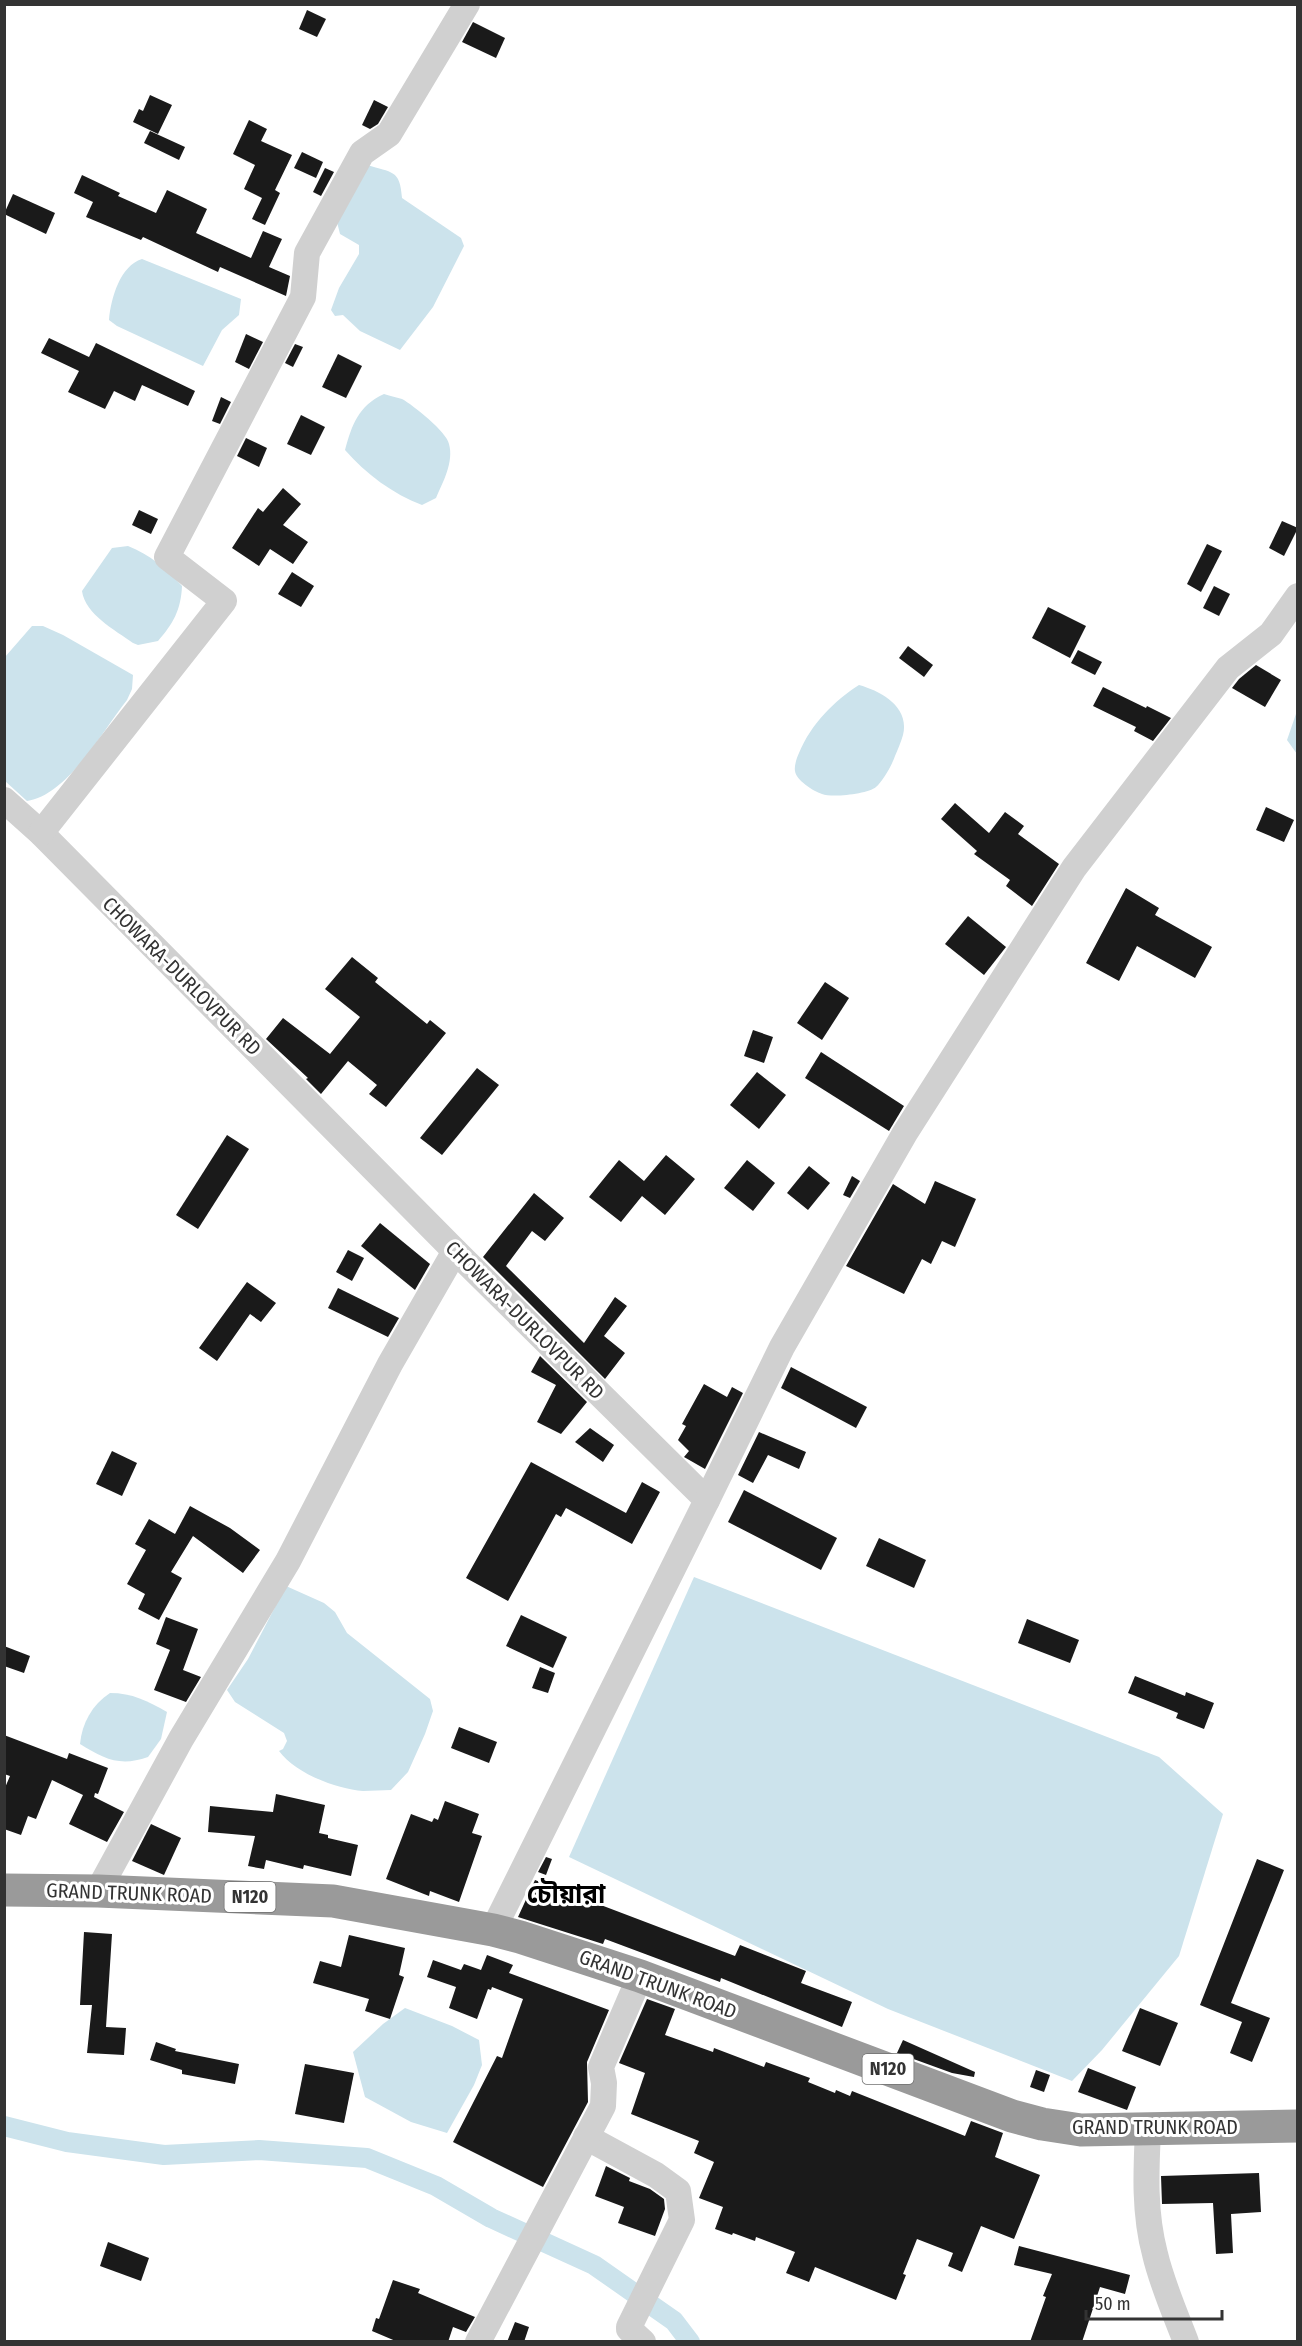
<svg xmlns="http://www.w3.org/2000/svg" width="1302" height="2346" font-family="'Fira Sans Condensed','Noto Sans Bengali',sans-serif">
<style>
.water{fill:#cce3ec}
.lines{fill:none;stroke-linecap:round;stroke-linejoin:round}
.canal{stroke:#cce3ec;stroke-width:20}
.building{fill:#1a1a1a}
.minor{stroke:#d0d0d0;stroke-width:26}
.highway{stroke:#9a9a9a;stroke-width:33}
.labels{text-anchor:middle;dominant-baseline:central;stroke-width:6;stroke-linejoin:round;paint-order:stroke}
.shield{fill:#fff;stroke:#707070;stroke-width:1.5}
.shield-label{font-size:18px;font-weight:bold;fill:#333}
.street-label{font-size:20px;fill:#333;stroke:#fff}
.district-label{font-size:26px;font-weight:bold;fill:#000;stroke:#fff}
</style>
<rect width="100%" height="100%" fill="#fff"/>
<!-- water -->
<g class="water">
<path d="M367,165C392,173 400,169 402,198L461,238L464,246L433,307L400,350L360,331L343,315L335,316L331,310L339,288L359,254V245L340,234L336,218Z"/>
<path d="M142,259L241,299L239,315L222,330L203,366L117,326L109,320C111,298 120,266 142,259Z"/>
<path d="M384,394C389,396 396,397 402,399C413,405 447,432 449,444C454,462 443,482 436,498L422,505C393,494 366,474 345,450C352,425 358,406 384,394Z"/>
<path d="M128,546C150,555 166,568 182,586C181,610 173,624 158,641L138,645L133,643C115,630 85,614 82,591L112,548Z"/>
<path d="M32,626H43L63,635L133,675L132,689L127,700C103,730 68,795 27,801L5,781V657Z"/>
<path d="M859,685C881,691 910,707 903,735C901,742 898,749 895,756C892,765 883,781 876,787C868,794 832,798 822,794C813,791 796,780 795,771C794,766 797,757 799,753C811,724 834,701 859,685Z"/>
<polygon points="1297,711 1297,754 1287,740"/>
<polygon points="694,1577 1159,1757 1223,1814 1179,1956 1102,2050 1072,2081 888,2009 569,1857"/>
<path d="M286,1586L324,1603L335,1612L347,1633L430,1699L433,1711L425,1734L408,1772L391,1790C382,1790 372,1791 363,1791C336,1789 295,1773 279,1751L283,1749L287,1741L284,1733L235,1702L227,1690L248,1659Z"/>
<path d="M110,1693C132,1693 148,1701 167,1712L161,1739L148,1757C120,1767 104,1759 80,1744C82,1723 92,1705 110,1693Z"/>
<polygon points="405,2008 452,2026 479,2040 482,2065 474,2085 447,2133 411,2122 365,2097 353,2052 383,2024"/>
</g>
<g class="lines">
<!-- canal -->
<polyline class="canal" points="4,2126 67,2142 164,2155 259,2150 367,2158 436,2186 491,2218 594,2265 674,2321 690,2342"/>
</g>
<!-- building -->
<g class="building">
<polygon points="307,10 326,19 317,37 299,29"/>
<polygon points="473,22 505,38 496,58 462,42"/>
<polygon points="150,95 172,105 158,134 133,122 139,109 143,111"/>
<polygon points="374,100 388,107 378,124 370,129 362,125"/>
<polygon points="249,120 267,129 261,141 292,155 275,190 280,193 265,225 252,219 262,198 244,189 255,165 233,154"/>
<polygon points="150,131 185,147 179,160 144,143"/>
<polygon points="302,152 323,162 316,178 294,168"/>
<polygon points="325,168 334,172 321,196 313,192"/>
<polygon points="82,175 120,193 118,196 156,213 167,190 207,209 196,233 251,258 263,231 282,239 269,267 290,276 286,296 220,267 218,272 143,237 141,240 86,217 93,202 74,193"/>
<polygon points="13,194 55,213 46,234 4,214"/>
<polygon points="246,334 263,342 249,369 235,362"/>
<polygon points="49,338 89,357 96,343 195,391 188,406 142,385 135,401 114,391 105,409 68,392 79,371 41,353"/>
<polygon points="295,344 303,347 293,367 285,363"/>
<polygon points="338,354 362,366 346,398 322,387"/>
<polygon points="221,397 231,402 220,424 212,421"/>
<polygon points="301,415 325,427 311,455 287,444"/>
<polygon points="246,438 267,448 259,467 237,456"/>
<polygon points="283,488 301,504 283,525 308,542 293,564 270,549 259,566 232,548 258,508 263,512"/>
<polygon points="139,510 158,519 151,534 132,525"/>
<polygon points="1282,521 1298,528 1284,556 1269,548"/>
<polygon points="1207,544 1222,551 1201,592 1187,584"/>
<polygon points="292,572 314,586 301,607 278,594"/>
<polygon points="1214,586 1230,594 1219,616 1203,608"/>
<polygon points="1048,607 1086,626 1070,658 1032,638"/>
<polygon points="908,646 933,665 924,677 899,658"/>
<polygon points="1078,650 1102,662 1095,675 1071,663"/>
<polygon points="1256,665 1281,680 1265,707 1232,688 1239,679"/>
<polygon points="1103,687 1146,708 1147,706 1171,718 1153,741 1134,731 1136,727 1093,706"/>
<polygon points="955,803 989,833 1005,812 1024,826 1018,834 1059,864 1032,906 1006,886 1010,880 974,854 977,851 941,819"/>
<polygon points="1266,807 1294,820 1284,842 1256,830"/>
<polygon points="1126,888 1159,908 1155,915 1212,947 1195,978 1137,946 1119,981 1086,963"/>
<polygon points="968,916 1006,947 984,975 945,944"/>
<polygon points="352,957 378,978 375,982 427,1024 430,1020 446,1033 386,1107 369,1094 377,1085 348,1061 321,1094 306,1079 308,1078 266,1039 283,1018 330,1054 360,1017 325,989"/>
<polygon points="825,982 849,998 822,1040 797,1023"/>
<polygon points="753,1030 773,1037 764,1063 744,1056"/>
<polygon points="821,1052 904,1106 889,1131 805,1078"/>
<polygon points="477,1068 499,1085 442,1155 420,1138"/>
<polygon points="757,1072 786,1095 759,1129 730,1105"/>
<polygon points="227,1135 249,1149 198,1229 176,1215"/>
<polygon points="666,1155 695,1179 665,1215 642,1196 621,1222 589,1197 619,1160 644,1181"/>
<polygon points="747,1160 775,1183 753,1211 724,1188"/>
<polygon points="809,1166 830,1183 808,1210 787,1193"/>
<polygon points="852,1176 860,1181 850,1198 843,1195"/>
<polygon points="935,1181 976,1199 955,1247 942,1241 931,1264 922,1259 904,1294 846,1266 893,1184 925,1204"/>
<polygon points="534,1193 564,1218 545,1241 532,1231 506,1266 584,1343 615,1297 627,1306 604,1336 625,1353 605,1379 483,1257"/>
<polygon points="380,1223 430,1264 415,1290 361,1246"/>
<polygon points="348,1250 364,1258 352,1281 336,1272"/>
<polygon points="247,1282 276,1303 261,1322 250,1314 217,1361 199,1348"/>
<polygon points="338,1288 399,1318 388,1337 328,1308"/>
<polygon points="540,1356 587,1402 561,1434 537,1422 556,1385 531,1372"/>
<polygon points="791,1367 867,1407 856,1428 781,1388"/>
<polygon points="704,1384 727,1397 732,1387 743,1393 705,1469 684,1457 689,1451 678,1440 686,1426 682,1424"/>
<polygon points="590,1428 614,1445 603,1462 575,1442"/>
<polygon points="759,1432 806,1452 799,1469 768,1455 753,1483 738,1475"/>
<polygon points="112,1451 137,1463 122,1496 96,1484"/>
<polygon points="531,1462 626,1513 642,1482 660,1492 632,1544 566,1508 561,1517 556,1514 508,1601 466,1578"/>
<polygon points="744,1490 837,1538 821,1570 728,1522"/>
<polygon points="190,1506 230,1528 260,1550 243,1573 193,1536 171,1572 182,1578 159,1620 138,1609 145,1594 127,1584 146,1550 135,1544 149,1519 175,1534"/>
<polygon points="879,1538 926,1560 914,1588 866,1566"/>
<polygon points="521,1615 567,1637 553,1668 506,1646"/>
<polygon points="166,1617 198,1629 183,1670 201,1677 186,1702 154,1690 170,1650 156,1644"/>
<polygon points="1027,1619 1079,1640 1070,1663 1018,1643"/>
<polygon points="4,1646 30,1656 24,1673 4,1666"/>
<polygon points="540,1667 555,1673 548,1693 532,1688"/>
<polygon points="1135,1676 1185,1696 1186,1692 1214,1703 1204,1729 1176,1718 1178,1713 1128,1693"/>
<polygon points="459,1727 497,1742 489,1763 451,1748"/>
<polygon points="4,1735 67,1759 69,1753 108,1768 98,1794 95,1793 94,1797 124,1812 107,1842 69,1824 83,1795 52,1780 36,1819 28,1816 21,1835 4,1829 4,1790 10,1776 4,1774"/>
<polygon points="276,1794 325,1805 319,1833 328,1835 328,1838 358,1845 351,1876 304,1865 303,1869 266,1860 264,1869 248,1866 255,1836 208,1832 210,1806 273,1812"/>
<polygon points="445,1801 479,1814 472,1833 482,1836 459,1902 430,1891 429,1896 386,1879 411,1814 432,1822 434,1818 438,1820"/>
<polygon points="151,1824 181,1838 164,1875 132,1861"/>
<polygon points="546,1857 552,1859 546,1875 538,1872"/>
<polygon points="1257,1859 1284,1870 1231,2003 1270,2018 1252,2062 1230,2053 1242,2022 1200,2005"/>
<polygon points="535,1880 735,1956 740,1945 806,1971 801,1983 852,2002 842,2027 721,1978 720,1982 605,1939 603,1944 518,1917"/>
<polygon points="84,1932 112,1934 106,2027 126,2028 124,2055 87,2053 92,2005 80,2005"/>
<polygon points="349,1935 405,1948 399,1975 404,1977 390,2019 365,2011 369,1999 313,1983 320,1961 341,1967"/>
<polygon points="487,1955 513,1965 509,1973 609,2010 587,2062 588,2102 543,2187 453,2142 497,2056 502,2058 523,1999 492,1987 491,1990 488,1989 477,2019 449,2008 456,1987 427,1977 433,1960 461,1970 464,1964 481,1970"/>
<polygon points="647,1999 675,2009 665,2035 713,2052 714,2048 764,2067 766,2062 810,2078 808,2082 835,2093 836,2090 850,2096 852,2091 965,2136 971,2121 1003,2133 995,2157 1040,2175 1014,2239 981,2226 962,2272 948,2266 953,2253 917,2239 903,2274 906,2275 896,2300 815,2267 809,2282 786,2273 795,2252 756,2237 755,2241 733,2233 732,2235 715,2229 723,2207 699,2198 714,2162 694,2153 699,2141 631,2114 645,2073 619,2063"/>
<polygon points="1140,2008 1178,2023 1160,2066 1122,2051"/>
<polygon points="903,2040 975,2072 974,2077 952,2073 897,2053"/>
<polygon points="156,2042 176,2049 175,2051 239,2064 235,2084 182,2074 182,2070 150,2060"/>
<polygon points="305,2064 354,2073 344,2123 295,2114"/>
<polygon points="1088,2068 1136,2087 1127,2110 1078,2092"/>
<polygon points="1036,2070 1050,2075 1044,2092 1030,2087"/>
<polygon points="606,2166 630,2178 629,2181 650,2189 664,2199 665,2209 655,2236 618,2223 624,2207 595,2196"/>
<polygon points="1259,2173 1261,2212 1231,2214 1233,2253 1216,2254 1213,2203 1162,2204 1161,2176"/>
<polygon points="108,2242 149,2258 141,2281 100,2266"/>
<polygon points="1019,2246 1130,2275 1125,2294 1100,2287 1082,2342 1030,2342 1046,2297 1043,2296 1052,2274 1014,2265"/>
<polygon points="393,2280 420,2289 418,2293 475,2317 466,2332 453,2327 448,2342 398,2342 372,2331 376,2318 379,2319"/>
<polygon points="515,2322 529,2327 524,2342 507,2342"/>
</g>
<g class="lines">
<!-- minor -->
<g class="minor">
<polyline points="4,800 41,833 455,1251 707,1500 493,1930"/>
<polyline points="41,833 224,601 167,557 303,297 307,253 362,153 389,134 467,4"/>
<polyline points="707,1500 782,1347 905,1133 1074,868 1228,668 1271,634 1298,596"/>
<polyline points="98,1891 181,1739 288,1561 390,1364 455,1251"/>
<path d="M1148,2130C1146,2171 1144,2213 1155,2254C1162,2284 1175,2313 1186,2342"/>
<polyline points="586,2137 656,2175 678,2191 682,2220 629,2327 629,2329 643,2342"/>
<polyline points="478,2342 603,2106 604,2083 601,2067 640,1976"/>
</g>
<!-- highway -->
<polyline class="highway" points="4,1890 98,1891 333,1901 493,1930 520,1937 640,1976 1012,2116 1042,2124 1081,2130 1298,2126"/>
</g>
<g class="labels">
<!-- shield labels -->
<g class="shield">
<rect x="224.5" y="1882" width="51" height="30" rx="4.5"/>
<rect x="862.5" y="2054" width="51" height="30" rx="4.5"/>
</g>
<g class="shield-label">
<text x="250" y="1897">N120</text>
<text x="888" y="2069">N120</text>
</g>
<!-- street labels -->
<g class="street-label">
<text transform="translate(182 976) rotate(45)">CHOWARA-DURLOVPUR RD</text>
<text transform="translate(525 1320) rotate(45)">CHOWARA-DURLOVPUR RD</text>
<text transform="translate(129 1893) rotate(2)">GRAND TRUNK ROAD</text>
<text transform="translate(658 1984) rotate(20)">GRAND TRUNK ROAD</text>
<text x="1155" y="2127">GRAND TRUNK ROAD</text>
</g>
<!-- district labels -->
<g class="district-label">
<text x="566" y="1894">চৌয়ারা</text>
</g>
</g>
<!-- border -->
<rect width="1302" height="2346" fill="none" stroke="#333333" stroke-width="12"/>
<!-- scale -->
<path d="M1086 2310v9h136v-9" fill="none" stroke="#333333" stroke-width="3"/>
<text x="1095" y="2310" font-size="18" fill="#333333" stroke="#ffffff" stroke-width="4.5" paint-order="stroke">50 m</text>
</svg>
